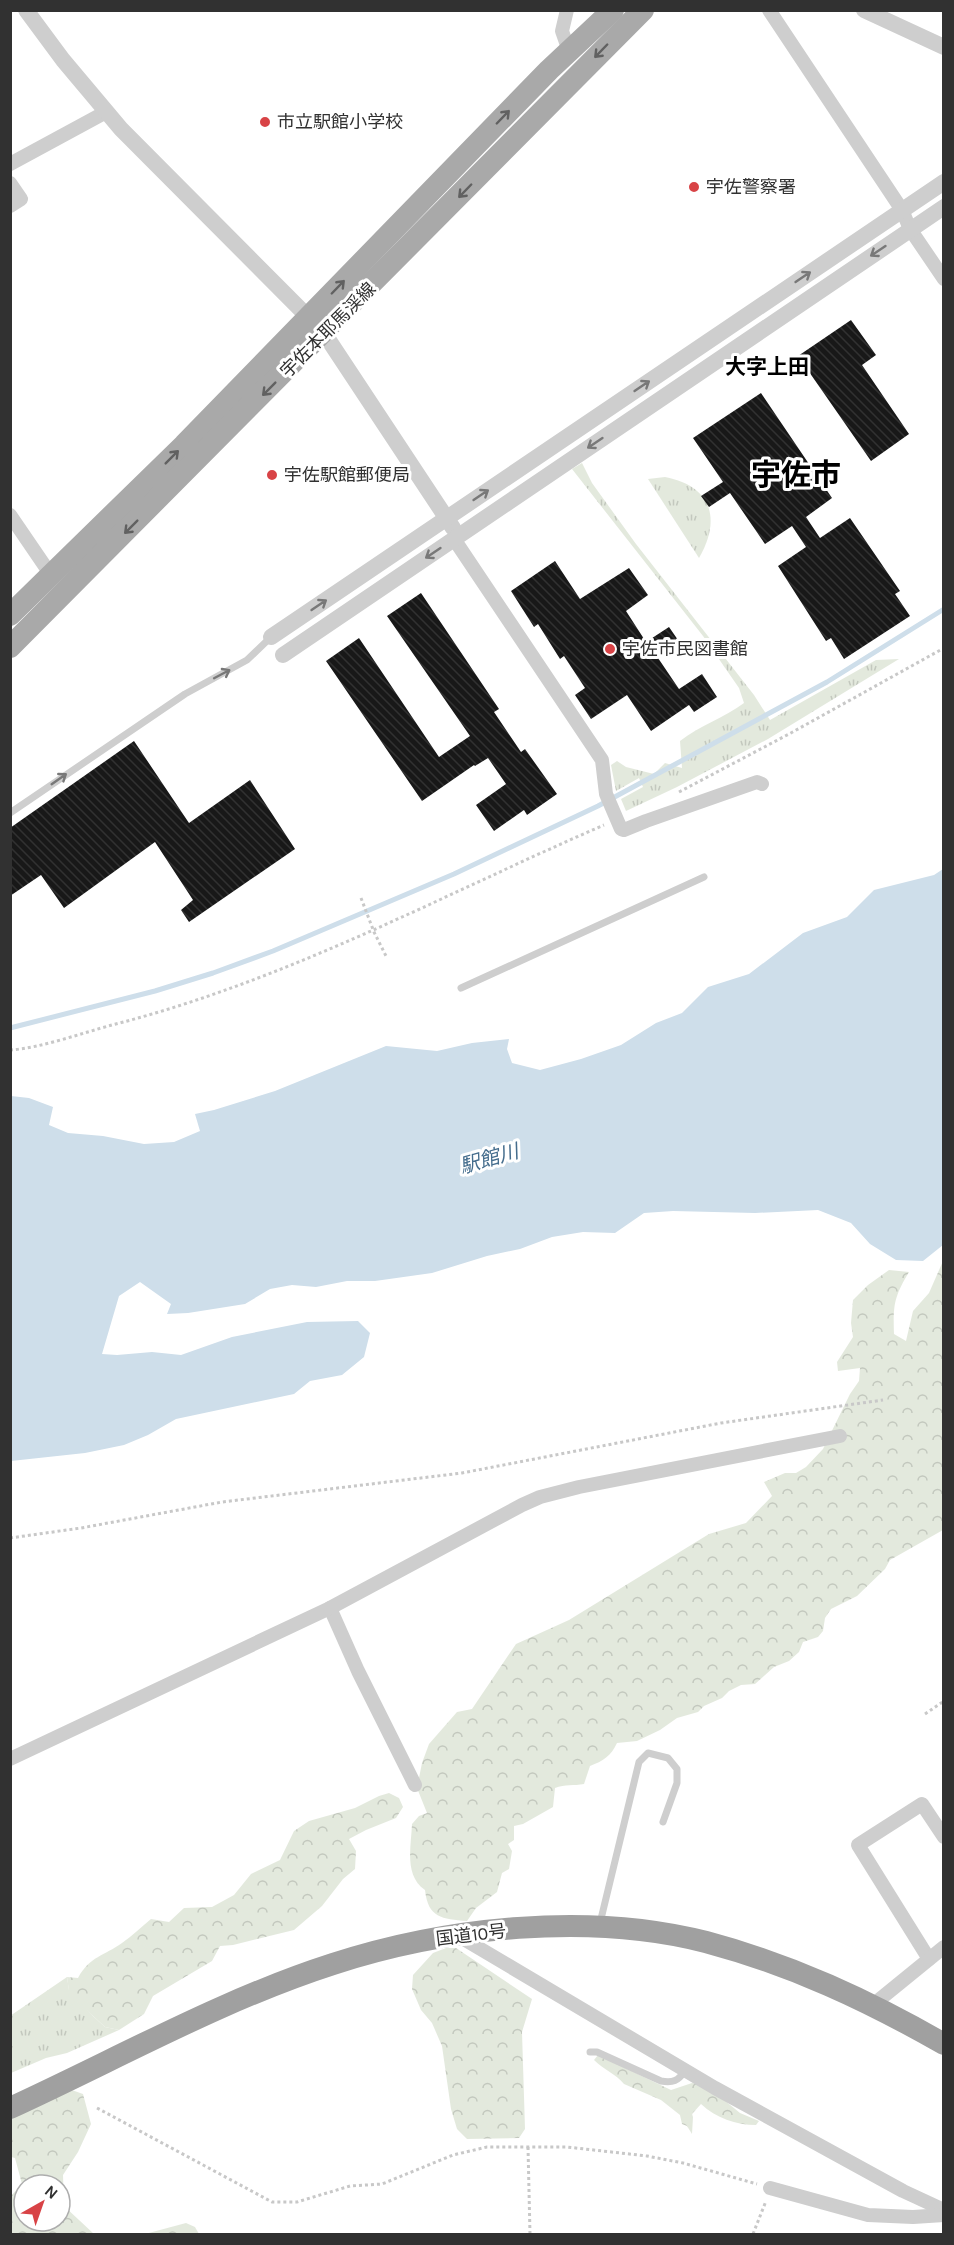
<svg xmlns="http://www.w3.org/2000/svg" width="954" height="2245" font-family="Karla,'Noto Sans JP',sans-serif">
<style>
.grass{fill:url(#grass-tufts)}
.forest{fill:url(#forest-crowns);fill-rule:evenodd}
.water{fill:#cedeea}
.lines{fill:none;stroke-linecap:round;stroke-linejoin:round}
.stream{stroke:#cedeea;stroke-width:5}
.building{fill:url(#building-back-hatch)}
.path{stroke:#c8c8c8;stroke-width:3;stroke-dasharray:3 3;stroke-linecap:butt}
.service{stroke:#cecece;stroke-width:7}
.minor{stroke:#cecece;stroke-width:14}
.tertiary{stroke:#cecece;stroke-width:16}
.primary{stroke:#a9a9a9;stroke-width:22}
.trunk{stroke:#a0a0a0;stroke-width:22}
.oneway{stroke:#616161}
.oneway2{stroke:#787878}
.poi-dot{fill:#d84346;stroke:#fff;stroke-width:2}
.labels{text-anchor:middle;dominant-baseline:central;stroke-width:6;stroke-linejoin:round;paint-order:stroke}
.poi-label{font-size:18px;fill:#313131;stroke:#fff;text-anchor:start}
.street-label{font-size:18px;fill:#313131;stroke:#fff}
.water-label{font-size:20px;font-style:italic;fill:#456d8d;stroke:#fff}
.quarter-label{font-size:21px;font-weight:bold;fill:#000;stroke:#fff}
.town-label{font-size:30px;font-weight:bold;fill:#000;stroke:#fff}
</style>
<defs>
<pattern id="grass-tufts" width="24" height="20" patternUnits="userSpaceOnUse" patternTransform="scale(1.5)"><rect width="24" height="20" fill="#e3e9dd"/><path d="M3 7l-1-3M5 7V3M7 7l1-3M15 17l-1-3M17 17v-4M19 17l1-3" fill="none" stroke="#c3c8be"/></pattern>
<pattern id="forest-crowns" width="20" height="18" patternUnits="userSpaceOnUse" patternTransform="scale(1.5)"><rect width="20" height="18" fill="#e3e9dd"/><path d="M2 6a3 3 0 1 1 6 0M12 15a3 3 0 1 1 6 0" fill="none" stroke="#c3c8be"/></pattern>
<pattern id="building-back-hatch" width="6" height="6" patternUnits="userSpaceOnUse" patternTransform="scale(1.5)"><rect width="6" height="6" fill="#181818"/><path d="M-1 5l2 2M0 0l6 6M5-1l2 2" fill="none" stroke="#313131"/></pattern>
</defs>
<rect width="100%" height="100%" fill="#fff"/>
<!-- grass -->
<g class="grass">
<path d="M582,463L592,483L636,544L754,695L770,720L876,660L899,659L768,739L677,787L626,811L621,799L643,787L639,778L616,791L611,765L617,761L626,767L654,774L665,763L682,768L680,741C700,725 724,718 744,703L739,688L703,636L572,469Z"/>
<path d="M665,477C711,486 722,518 699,558L648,479Z"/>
<polygon points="67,1977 69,1990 93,2016 105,2027 119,2030 67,2053 46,2058 11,2073 10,2016"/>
</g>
<!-- forest -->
<g class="forest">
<path d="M943,1261V1530L890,1560L885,1569L857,1596L831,1609L825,1618L823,1631L818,1637L803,1642L799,1652L789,1661L774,1667L755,1684L741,1685L729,1691L722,1698L704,1706L698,1712L677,1718L660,1730L637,1741L617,1743C611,1756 603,1761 590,1766L584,1784C574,1786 565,1784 555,1788L553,1807L523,1824L514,1826V1840L508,1844L512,1851L509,1869L502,1873L497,1892L476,1908L467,1921C442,1919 428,1918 425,1890C404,1875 411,1848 412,1824L419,1816L427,1813L417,1788L422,1763L429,1744L457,1712L472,1709L516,1644L569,1620L709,1534L746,1523L772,1496L764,1482L785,1473H796L806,1467L823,1449L850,1394L859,1381L860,1368L838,1371L837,1362L853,1337L851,1323L853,1300L868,1285L889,1270L909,1272C894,1297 893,1305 894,1334L906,1341L913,1311L929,1293Z"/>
<path d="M389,1793L399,1798L403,1807L396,1818L366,1830L349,1839L356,1851L355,1869L343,1879L322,1906L294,1930L233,1945L220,1946L212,1961L153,1996L144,2014L119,2030L105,2027L79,2003L69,1991L67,1977L78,1978C90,1956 104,1956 122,1943C132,1936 141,1927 151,1919L169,1922L184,1908L212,1907L234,1895L251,1874L280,1860L294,1831L309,1821L355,1808L379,1796Z"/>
<polygon points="446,1948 456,1948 532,1999 522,2032 525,2129 519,2138 467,2139 457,2129 451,2109 442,2046 432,2023 421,2010 412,1989 413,1975 433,1953"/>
<path d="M598,2055L671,2090L692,2083L701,2084L718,2095L740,2113L759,2121L756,2125C736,2125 716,2118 701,2104L692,2114L693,2117L692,2134L687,2126L682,2124L680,2115L661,2100L624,2084C616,2074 603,2069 594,2060Z"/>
<path d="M69,2089L83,2094L91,2124L78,2152L63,2175L64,2206L94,2234H11L10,2197L22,2184L15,2158L11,2157V2119ZM24,2185H60V2221H24Z"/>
<polygon points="186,2223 195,2227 199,2234 145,2234"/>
</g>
<!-- water -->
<polygon class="water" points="943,869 943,1245 923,1261 896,1260 870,1244 851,1223 818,1210 755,1213 673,1211 644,1213 615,1233 583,1232 552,1237 520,1249 487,1256 432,1273 375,1281 347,1281 316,1287 292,1285 270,1289 245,1304 188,1313 167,1314 171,1304 140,1282 119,1296 102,1354 117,1355 152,1352 181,1355 232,1337 307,1322 358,1321 370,1333 364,1357 342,1375 310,1381 294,1394 176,1419 148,1435 124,1445 85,1453 11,1461 11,1096 29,1098 53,1107 49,1125 68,1133 103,1136 144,1144 174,1142 200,1131 195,1114 214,1110 275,1091 386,1046 437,1051 472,1043 509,1039 507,1049 512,1063 540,1070 581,1059 621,1045 656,1023 682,1013 708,987 749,974 803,933 847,917 874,890 934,875"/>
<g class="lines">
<!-- stream -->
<polyline class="stream" points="10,1028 155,991 213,973 273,951 454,874 598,806 827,682 944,609"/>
</g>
<!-- building -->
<g class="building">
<polygon points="851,320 876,355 862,365 909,434 871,461 798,356"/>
<polygon points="761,393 832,498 806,517 820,538 850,518 900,591 895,594 910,616 844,659 831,638 826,641 778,566 806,547 792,526 765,544 730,493 709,507 701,496 723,482 693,438"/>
<polygon points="555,561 580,599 629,568 648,595 626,611 646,642 669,627 678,640 656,655 679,689 702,674 717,697 694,712 689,705 651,731 627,695 591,719 575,695 585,688 564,656 560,659 538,624 534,627 511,591"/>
<polygon points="421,593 499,709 494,712 521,752 525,749 557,794 527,815 524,810 494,831 476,805 506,784 488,758 475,766 474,765 422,801 326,661 359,638 439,757 470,736 387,616"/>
<polygon points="134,741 189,823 250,780 295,849 189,922 181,910 193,900 155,842 64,908 41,875 10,896 10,828"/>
</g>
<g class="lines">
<!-- path -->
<g class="path">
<polyline points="679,792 789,734 944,648"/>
<polyline points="361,898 374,932 387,958"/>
<path d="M10,1050C41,1048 82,1033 112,1025C288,980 440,896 604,825"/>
<polyline points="10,1538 81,1528 222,1502 462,1473 721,1423 883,1400"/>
<polyline points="925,1714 944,1701"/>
<polyline points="97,2108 272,2202 297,2202 350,2186 382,2184 453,2155 487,2147 567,2147 647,2156 683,2163 757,2184"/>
<polyline points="528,2147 530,2234"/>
<polyline points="753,2234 766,2201"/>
</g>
<!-- service -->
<g class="service">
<polyline points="10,813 185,694 247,660 271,637"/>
<polyline points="461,988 704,877"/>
<polyline points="600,1923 639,1762 648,1753 668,1758 677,1769 677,1783 663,1822"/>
<path d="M590,2052H597L661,2081C673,2083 678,2081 685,2071"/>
</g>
<!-- minor -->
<g class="minor">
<polyline points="567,10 562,31 569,51"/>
<polyline points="769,10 902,210 910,229 944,279"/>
<polyline points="10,164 106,112"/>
<polyline points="10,183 21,199 10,206"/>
<polyline points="10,515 51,575"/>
<polyline points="454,539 602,760 606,794 621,829 624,830 646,821 757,782 762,784"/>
<polyline points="330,1608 358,1671 415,1785"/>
<polyline points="10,1759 330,1608 522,1505 540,1497 579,1487 840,1436"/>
<polyline points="457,1935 715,2088 903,2191 944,2210"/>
<polyline points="929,1959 858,1845 922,1804 944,1837"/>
<polyline points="874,2004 944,1947"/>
<polyline points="770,2188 868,2215 913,2217 944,2215"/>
</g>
<!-- tertiary -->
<g class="tertiary">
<polyline points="26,10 63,60 121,129 324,333 453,528"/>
<polyline points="864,10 944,47"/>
<polyline points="271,637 944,182"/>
<polyline points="283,655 944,207"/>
</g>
<!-- primary -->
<g class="primary">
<polyline points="10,615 184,445 549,70 613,10"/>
<polyline points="10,647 643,10"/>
</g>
<!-- trunk -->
<path class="trunk" d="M10,2108C117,2059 221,2000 333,1964C447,1927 589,1912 706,1942C792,1965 867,2000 944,2044"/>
</g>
<!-- one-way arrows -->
<defs><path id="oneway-shaft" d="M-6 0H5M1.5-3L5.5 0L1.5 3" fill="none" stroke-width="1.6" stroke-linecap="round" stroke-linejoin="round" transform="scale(1.5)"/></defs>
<g class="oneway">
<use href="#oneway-shaft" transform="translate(601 51) rotate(134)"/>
<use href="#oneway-shaft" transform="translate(503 117) rotate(-46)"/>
<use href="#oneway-shaft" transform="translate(465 191) rotate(134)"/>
<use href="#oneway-shaft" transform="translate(338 287) rotate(-46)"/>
<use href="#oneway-shaft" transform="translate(269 389) rotate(135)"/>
<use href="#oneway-shaft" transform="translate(172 457) rotate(-45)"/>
<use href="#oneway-shaft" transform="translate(131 527) rotate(135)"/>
</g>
<g class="oneway2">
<use href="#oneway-shaft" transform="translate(878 251) rotate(146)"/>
<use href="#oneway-shaft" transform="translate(803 277) rotate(-34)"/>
<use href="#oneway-shaft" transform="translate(642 386) rotate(-34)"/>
<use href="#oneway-shaft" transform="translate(595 443) rotate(146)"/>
<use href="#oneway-shaft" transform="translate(481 495) rotate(-34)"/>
<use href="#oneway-shaft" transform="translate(433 553) rotate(146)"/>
<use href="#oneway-shaft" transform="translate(319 605) rotate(-34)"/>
<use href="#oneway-shaft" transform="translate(222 674) rotate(-28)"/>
<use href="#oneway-shaft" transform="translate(59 779) rotate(-35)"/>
</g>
<!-- markers -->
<g class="poi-dot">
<circle cx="265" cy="122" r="6"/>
<circle cx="694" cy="187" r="6"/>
<circle cx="272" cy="475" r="6"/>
<circle cx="610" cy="649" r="6"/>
</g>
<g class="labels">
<!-- poi labels -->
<g class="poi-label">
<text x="277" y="122">市立駅館小学校</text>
<text x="706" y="187">宇佐警察署</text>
<text x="284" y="475">宇佐駅館郵便局</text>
<text x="622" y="649">宇佐市民図書館</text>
</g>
<!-- street labels -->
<g class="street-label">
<text transform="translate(328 330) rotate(-45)">宇佐本耶馬渓線</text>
<text transform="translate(471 1935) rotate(-7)">国道10号</text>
</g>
<!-- water labels -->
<g class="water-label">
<text transform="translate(489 1159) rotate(-16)">駅館川</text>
</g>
<!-- quarter labels -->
<g class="quarter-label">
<text x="767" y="367">大字上田</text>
</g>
<!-- town labels -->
<g class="town-label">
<text x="796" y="475">宇佐市</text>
</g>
</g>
<!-- border -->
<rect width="954" height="2245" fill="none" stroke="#313131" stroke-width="24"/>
<!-- north arrow -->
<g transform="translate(42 2203) rotate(40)"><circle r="28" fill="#ffffff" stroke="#adadad" stroke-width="1.5"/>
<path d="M0-4.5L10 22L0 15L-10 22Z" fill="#d84346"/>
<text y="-9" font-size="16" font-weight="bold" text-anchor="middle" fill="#313131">N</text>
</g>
</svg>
